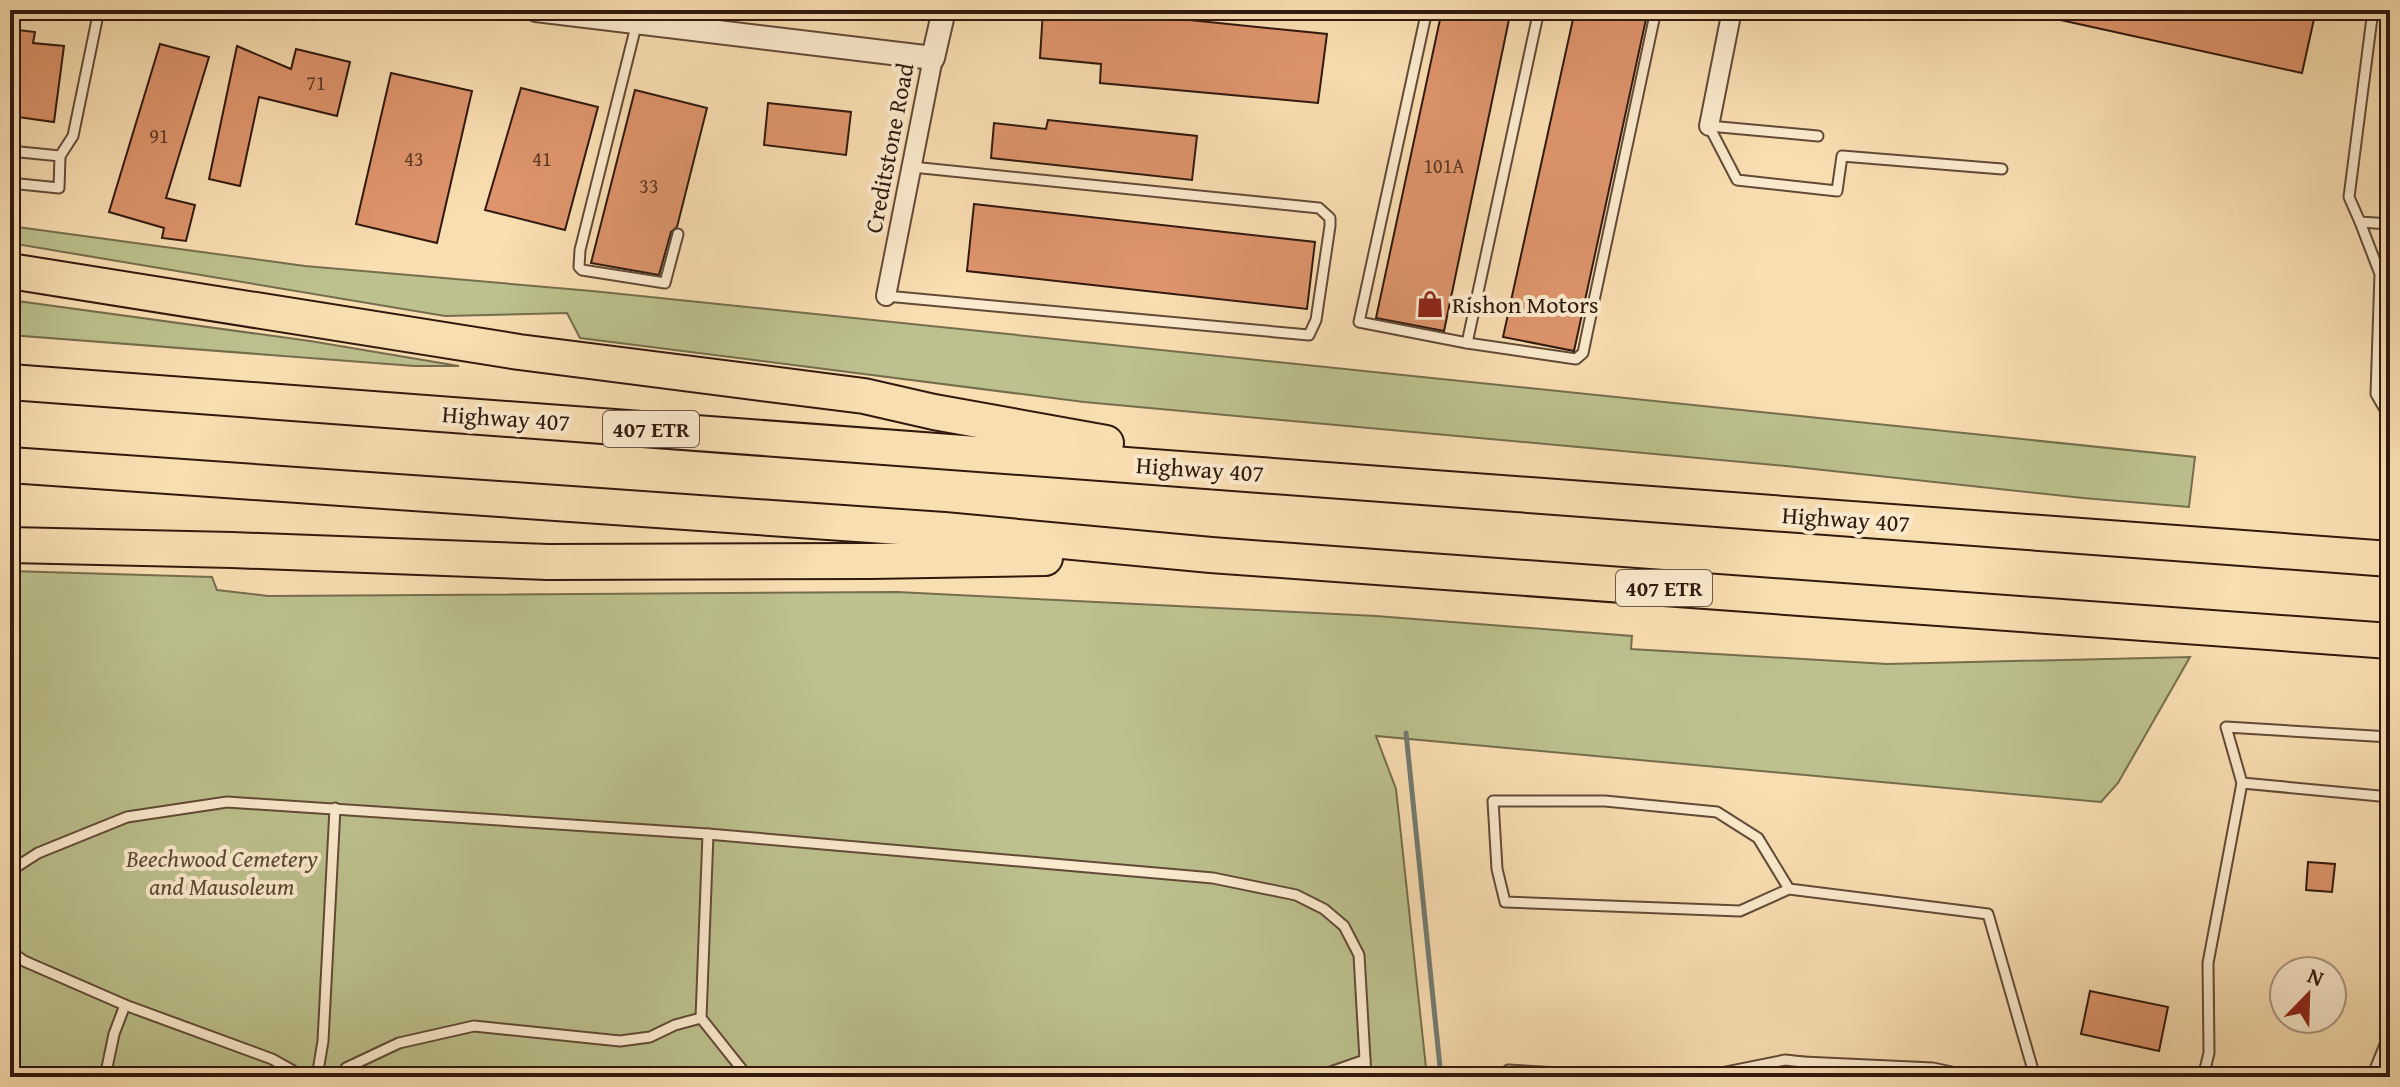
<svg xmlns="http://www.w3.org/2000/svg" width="2400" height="1087" font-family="'Gentium Book Plus',serif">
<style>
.green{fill:#bcc18d;stroke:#766d4d;stroke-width:2}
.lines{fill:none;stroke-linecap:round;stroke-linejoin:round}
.stream{stroke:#737a71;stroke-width:5}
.building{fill:#de946c;stroke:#30190d;stroke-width:2}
.service-casing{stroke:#624a36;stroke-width:13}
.minor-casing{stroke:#624a36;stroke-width:22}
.tertiary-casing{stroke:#624a36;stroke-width:26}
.motorway-casing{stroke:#30190d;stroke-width:38}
.path{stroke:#30190d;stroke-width:3;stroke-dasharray:2 4;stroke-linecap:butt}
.service{stroke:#fbeacd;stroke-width:9}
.minor{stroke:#fbeacd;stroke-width:18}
.tertiary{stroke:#fbeacd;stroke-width:22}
.motorway{stroke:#f9deb2;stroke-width:34}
.labels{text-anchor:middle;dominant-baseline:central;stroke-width:8;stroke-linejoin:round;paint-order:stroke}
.number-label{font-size:20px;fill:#5c3825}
.shield{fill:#fbeacd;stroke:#6d5847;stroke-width:2}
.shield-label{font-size:22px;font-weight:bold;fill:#30190d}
.street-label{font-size:24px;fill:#30190d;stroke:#fbeacd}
.poi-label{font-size:24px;fill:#30190d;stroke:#fbeacd;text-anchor:start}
.park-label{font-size:24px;font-style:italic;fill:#5a4b33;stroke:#fbeacd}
</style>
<rect width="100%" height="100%" fill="#f9deb2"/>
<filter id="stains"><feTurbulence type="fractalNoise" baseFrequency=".0025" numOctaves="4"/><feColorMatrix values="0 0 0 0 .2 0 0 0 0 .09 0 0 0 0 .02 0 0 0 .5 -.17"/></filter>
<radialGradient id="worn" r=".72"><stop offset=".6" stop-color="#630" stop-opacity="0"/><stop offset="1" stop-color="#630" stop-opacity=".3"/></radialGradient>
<!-- green -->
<g class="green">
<polygon points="10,226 305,266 592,291 2195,457 2189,507 2083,498 1786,466 1084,402 580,338 567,313 445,316 10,243"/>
<polygon points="10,300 310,341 459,366 414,366 10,335"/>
<polygon points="10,571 212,577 217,590 268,596 897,592 1376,616 1632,636 1631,649 1887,664 2190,657 2118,783 2101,802 1376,736 1396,789 1427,1077 10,1077"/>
</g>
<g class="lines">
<!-- stream -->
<polyline class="stream" points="1406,733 1441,1077"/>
</g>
<!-- building -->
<g class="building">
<polygon points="1043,10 1092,10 1327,34 1318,103 1100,83 1101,64 1040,58"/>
<polygon points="1442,10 1511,10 1444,331 1376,318"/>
<polygon points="1575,10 1648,10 1574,351 1503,337"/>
<polygon points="2043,10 2316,10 2302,73 2042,16"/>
<polygon points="10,29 35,32 33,43 64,46 54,122 10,116"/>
<polygon points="160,44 209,57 166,198 195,205 186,241 162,238 164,228 109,212"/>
<polygon points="237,46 291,69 296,49 350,62 337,116 259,97 240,186 209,179"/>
<polygon points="391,73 472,91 437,243 356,224"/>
<polygon points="521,88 598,107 565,230 485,210"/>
<polygon points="635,90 707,108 677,227 671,232 659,275 591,263"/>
<polygon points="768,103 851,112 846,155 764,145"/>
<polygon points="1048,120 1197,136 1192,180 991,158 994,123 1046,129"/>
<polygon points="974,204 1315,242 1307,309 967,271"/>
<polygon points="2308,862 2335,864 2332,892 2306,890"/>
<polygon points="2090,991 2168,1007 2159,1051 2081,1034"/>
</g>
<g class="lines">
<!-- service casing -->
<g class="service-casing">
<g id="service">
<polyline points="1427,10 1359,322 1467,343 1576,359 1583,353 1589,324 1656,10"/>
<polyline points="2373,10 2349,197 2360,222 2390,224"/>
<polyline points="637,22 580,250 579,267 582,270 665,283 678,234"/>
<polyline points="1709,126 1737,180 1837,191 1842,156 2002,169"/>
<polyline points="1709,126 1818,136"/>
<polyline points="10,151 60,156 59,188 10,183"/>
<polyline points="60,156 73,136 99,10"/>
<polyline points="2360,222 2380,274 2376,394 2387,413 2390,413"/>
<polyline points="886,296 1309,335 1316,320 1330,226 1330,218 1319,208 912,167"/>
<polyline points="1467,343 1539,10"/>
<polyline points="2242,783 2390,797"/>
<polyline points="708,834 1213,878 1296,895 1324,909 1344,926 1359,955 1366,1077"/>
<polyline points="10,871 38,853 127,817 227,802 708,834 701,1018"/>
<polyline points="1789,889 1758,838 1717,812 1605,801 1493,801 1497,869 1505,902 1740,911 1789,889 1988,914 2035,1077"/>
<polyline points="10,951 24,961 125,1005 272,1059 304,1077"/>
<polyline points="1508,1070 1626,1077"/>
<polyline points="105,1077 114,1034 125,1005"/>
<polyline points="317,1077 323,1041 335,808"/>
<polyline points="340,1077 346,1068 399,1043 474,1026 620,1041 650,1037 675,1025 701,1018 748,1077"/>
<polyline points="1316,1077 1365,1060"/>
<polyline points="1701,1077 1785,1060 1803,1062"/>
<polyline points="1800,1077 1803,1062 1933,1068 1975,1077"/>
<polyline points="2203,1077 2209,1053 2208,963 2242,783 2226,727 2390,737"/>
<polyline points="2372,1077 2390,1032"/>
</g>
</g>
<!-- minor casing -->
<g class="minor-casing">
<g id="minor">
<polyline points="1709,126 1732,10"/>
<polyline points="886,296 933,58"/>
</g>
</g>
<!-- tertiary casing -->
<g class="tertiary-casing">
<polyline id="tertiary" points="536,10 933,58 944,10"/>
</g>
<!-- motorway casing -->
<g class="motorway-casing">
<g id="motorway">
<polyline points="10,271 519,352 864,396 934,412 1106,443"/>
<polyline points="10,382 2390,559"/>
<polyline points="10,465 944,530 1211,555 2390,641"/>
<polyline points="10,545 232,550 548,562 871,561 1045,558"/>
</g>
</g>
<!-- path -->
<polyline class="path" points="18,1072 54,1077"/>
<!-- service -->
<use href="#service" class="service"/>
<!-- minor -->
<use href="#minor" class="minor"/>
<!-- tertiary -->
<use href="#tertiary" class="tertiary"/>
<!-- motorway -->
<use href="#motorway" class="motorway"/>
</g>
<!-- icons -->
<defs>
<g id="shop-bare" transform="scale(2.16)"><path d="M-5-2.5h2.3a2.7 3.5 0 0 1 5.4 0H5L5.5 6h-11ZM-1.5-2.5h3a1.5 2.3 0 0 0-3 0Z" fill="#8f2418" stroke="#fbeacd" stroke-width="2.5" paint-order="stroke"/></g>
</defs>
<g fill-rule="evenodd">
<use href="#shop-bare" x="1430" y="304"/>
</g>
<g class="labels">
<!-- number labels -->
<g class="number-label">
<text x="316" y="82">71</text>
<text x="159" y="135">91</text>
<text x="414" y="158">43</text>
<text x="542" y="158">41</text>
<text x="1444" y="165">101A</text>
<text x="649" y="185">33</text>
</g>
<!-- shield labels -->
<g class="shield">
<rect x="603" y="411" width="96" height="36" rx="6"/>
<rect x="1616" y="570" width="96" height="36" rx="6"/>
</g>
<g class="shield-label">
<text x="651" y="429">407 ETR</text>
<text x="1664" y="588">407 ETR</text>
</g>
<!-- street labels -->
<g class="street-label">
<text transform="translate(889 148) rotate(-79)">Creditstone Road</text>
<text transform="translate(506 418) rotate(4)">Highway 407</text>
<text transform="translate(1200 469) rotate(4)">Highway 407</text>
<text transform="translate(1846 519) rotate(4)">Highway 407</text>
</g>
<!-- poi labels -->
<g class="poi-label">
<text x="1452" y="304">Rishon Motors</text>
</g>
<!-- park labels -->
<g class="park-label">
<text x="222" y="858">Beechwood Cemetery<tspan x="222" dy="28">and Mausoleum</tspan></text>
</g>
</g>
<!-- margin -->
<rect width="2400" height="1087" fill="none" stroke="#f9deb2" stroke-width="40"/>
<rect x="12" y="12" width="2376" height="1063" fill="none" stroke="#30190d" stroke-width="4"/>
<rect x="20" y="20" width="2360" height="1047" fill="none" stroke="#30190d" stroke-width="2"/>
<!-- north arrow -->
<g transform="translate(2308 995) rotate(23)"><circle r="38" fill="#fbeacd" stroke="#aa9680" stroke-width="2"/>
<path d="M0-6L14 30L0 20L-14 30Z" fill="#8f2418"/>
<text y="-12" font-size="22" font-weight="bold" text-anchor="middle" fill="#30190d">N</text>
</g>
<rect width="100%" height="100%" filter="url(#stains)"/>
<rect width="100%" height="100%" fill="url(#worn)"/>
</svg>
